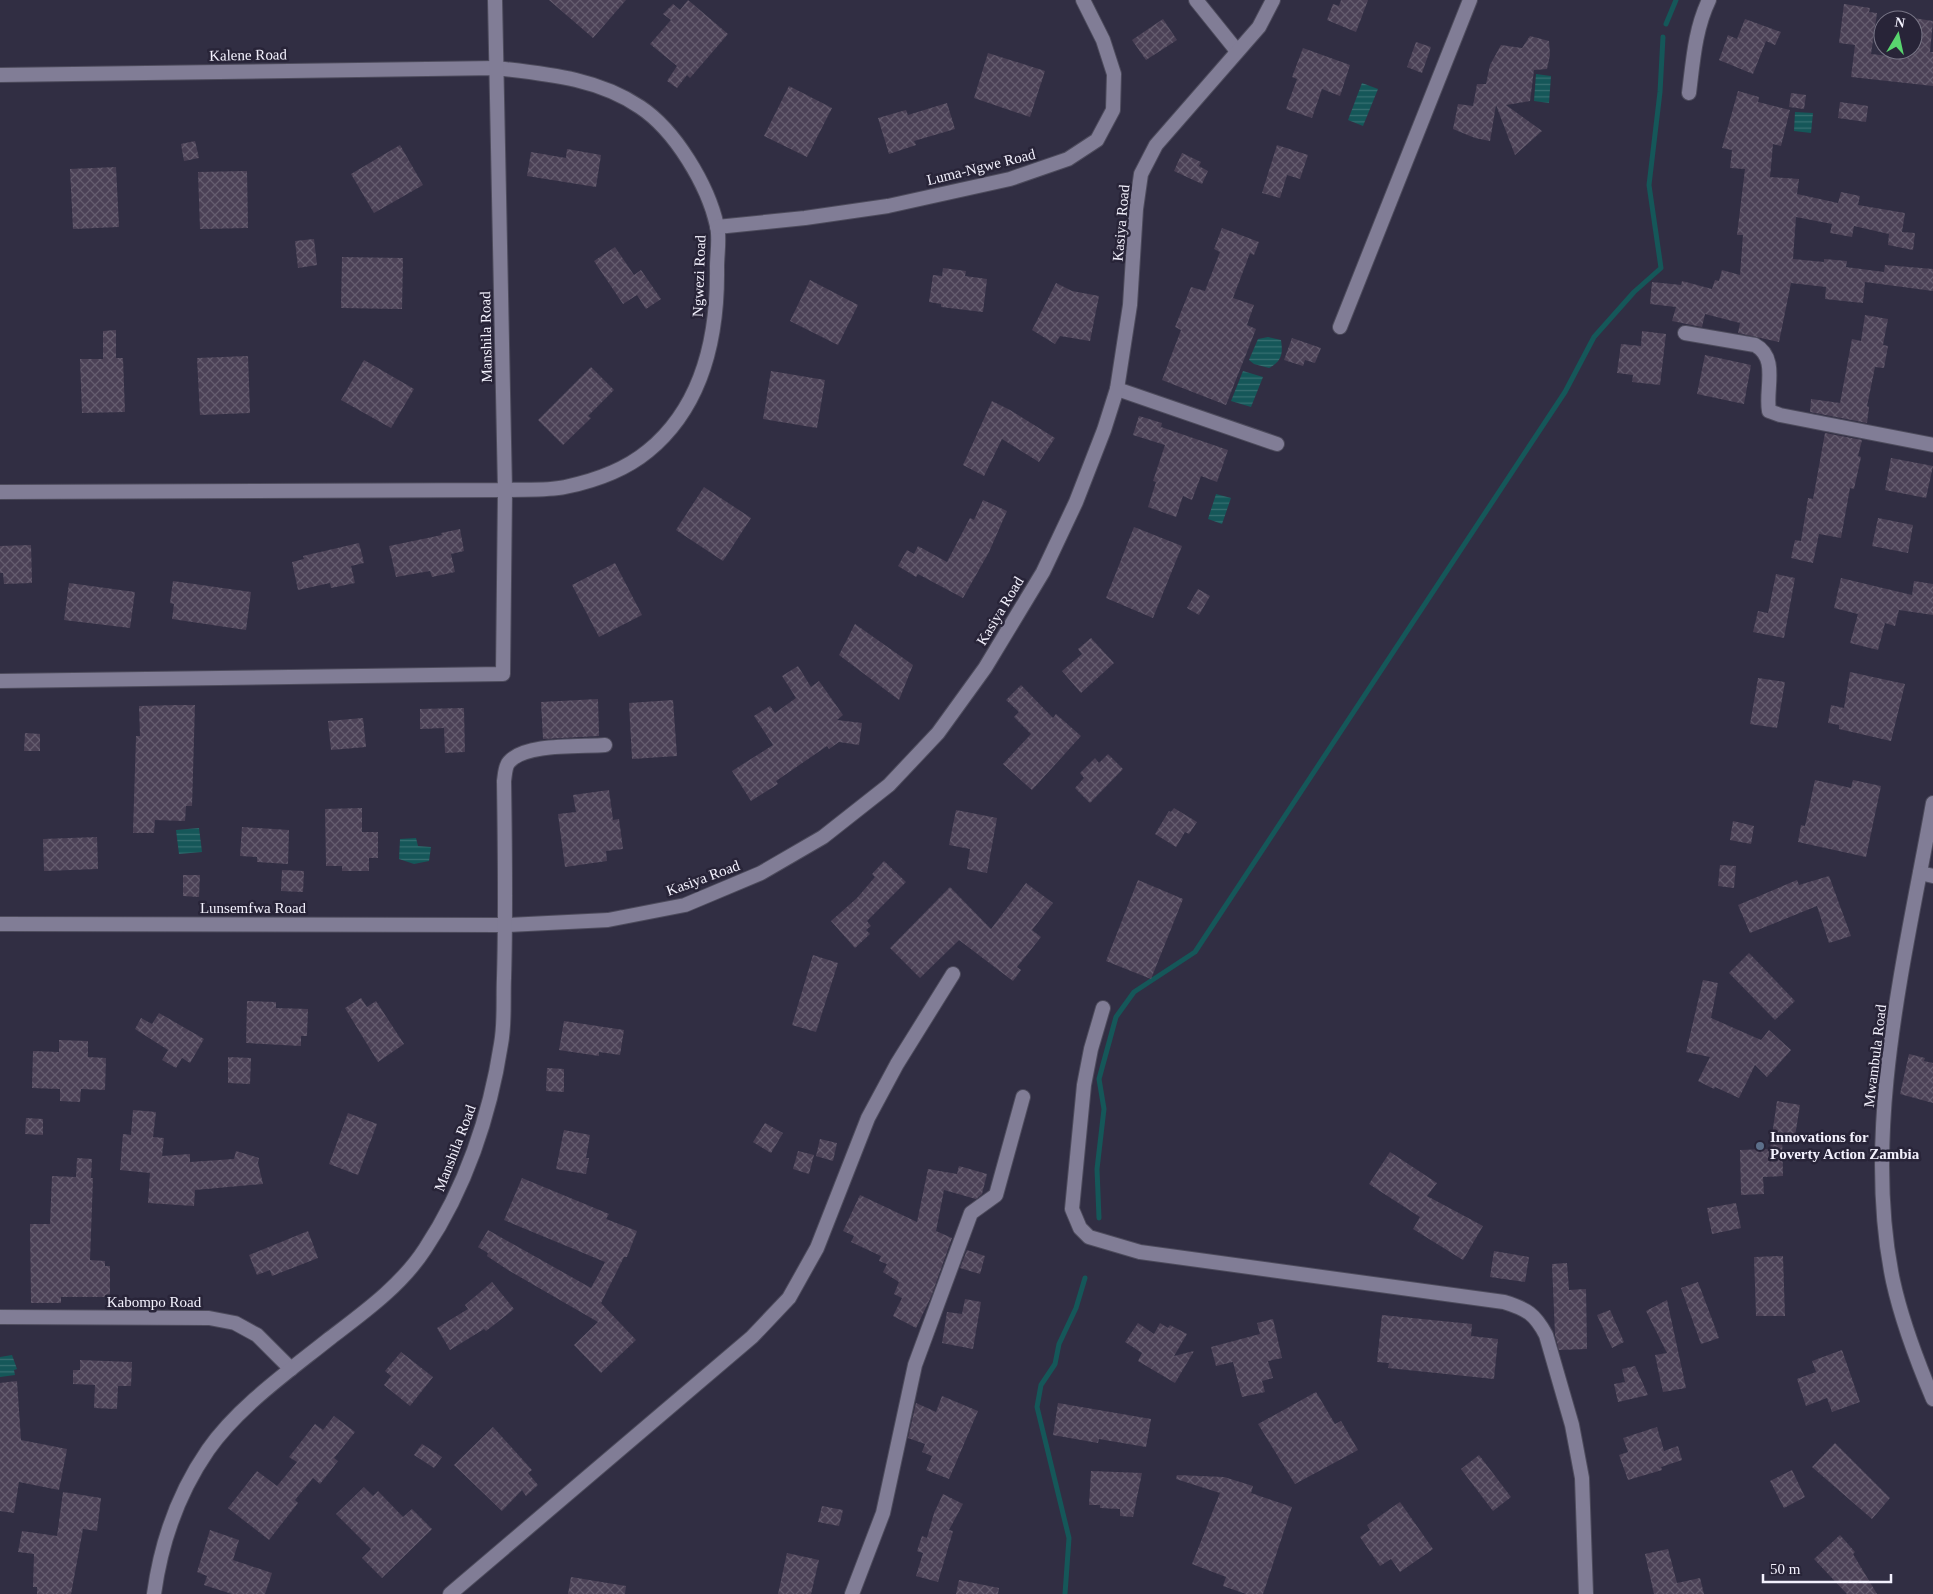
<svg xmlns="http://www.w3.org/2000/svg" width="1933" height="1594" font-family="'Times New Roman',serif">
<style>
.water{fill:url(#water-rules)}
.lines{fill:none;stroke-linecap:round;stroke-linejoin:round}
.stream{stroke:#155759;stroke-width:5}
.building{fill:url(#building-cross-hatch)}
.minor-casing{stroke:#4d4b5c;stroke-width:16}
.minor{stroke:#817d96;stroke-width:14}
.service-dot{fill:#5c6f8a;stroke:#282438;stroke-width:2}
.labels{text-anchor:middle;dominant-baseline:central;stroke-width:5;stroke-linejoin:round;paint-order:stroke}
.street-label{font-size:15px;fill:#f3f1fd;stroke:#282438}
.poi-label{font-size:15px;font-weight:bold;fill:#f3f1fd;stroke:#282438;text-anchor:start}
</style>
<defs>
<pattern id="water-rules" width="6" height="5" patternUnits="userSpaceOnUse" patternTransform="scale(1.25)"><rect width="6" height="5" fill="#155759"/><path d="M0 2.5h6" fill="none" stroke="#387072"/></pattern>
<pattern id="building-cross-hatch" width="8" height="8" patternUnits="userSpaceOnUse" patternTransform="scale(1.25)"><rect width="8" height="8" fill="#4b4156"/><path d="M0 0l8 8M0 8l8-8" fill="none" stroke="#655d6f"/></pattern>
</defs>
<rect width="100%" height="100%" fill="#312e43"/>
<!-- water -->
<g class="water">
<polygon points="1536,74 1551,76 1549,103 1534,101"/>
<polygon points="1362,83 1378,89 1363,126 1348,120"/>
<polygon points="1795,112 1813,113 1811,133 1794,131"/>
<path d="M1268,337L1281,340C1283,354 1282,361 1269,368L1254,364L1249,360L1258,339Z"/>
<polygon points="1243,371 1263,377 1251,407 1231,401"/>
<polygon points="1216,494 1231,498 1222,524 1208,519"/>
<polygon points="199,828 202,852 179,854 176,830"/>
<polygon points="416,838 418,846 431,847 429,861 414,864 399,859 400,839"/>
<polygon points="12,1355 17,1369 14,1370 15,1375 0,1377 0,1357"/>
</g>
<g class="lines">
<!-- stream -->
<g class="stream">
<polyline points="1666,24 1676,0"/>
<polyline points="1099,1218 1097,1169 1104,1109 1099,1079 1116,1017 1134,992 1195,952 1565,392 1594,337 1634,292 1661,268 1649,185 1660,92 1663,37"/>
<polyline points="1065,1594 1069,1538 1037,1407 1041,1385 1055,1364 1059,1344 1076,1308 1085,1278"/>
</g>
</g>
<!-- building -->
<g class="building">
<polygon points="549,0 626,0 593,38"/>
<polygon points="688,0 728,34 690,78 687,75 677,88 667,81 677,66 650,44 671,20 663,14 673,4 680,10"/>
<polygon points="1341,0 1368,0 1356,32 1327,20 1333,4 1339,6"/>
<polygon points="1844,4 1870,8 1869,12 1877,13 1871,54 1907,58 1908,50 1913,51 1913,18 1933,21 1930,52 1933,52 1933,86 1851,77 1855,45 1839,43"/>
<polygon points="1163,19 1177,40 1146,60 1132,40"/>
<polygon points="1745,19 1781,32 1775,45 1766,41 1753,74 1719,60 1728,35 1737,39"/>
<polygon points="1530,36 1549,41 1550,55 1547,69 1534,70 1530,101 1506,105 1542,131 1515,155 1496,105 1490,141 1475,138 1453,129 1458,104 1473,106 1477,84 1486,84 1490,65 1501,45 1522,48"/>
<polygon points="1416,42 1431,47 1422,73 1407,67"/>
<polygon points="1303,48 1350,65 1340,96 1322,89 1312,118 1286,109 1297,79 1292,77"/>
<polygon points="988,53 1045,71 1030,117 974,98"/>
<polygon points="789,86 832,108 807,157 764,136"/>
<polygon points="1738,91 1759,97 1758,102 1790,110 1781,146 1773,144 1770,177 1799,179 1797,194 1838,203 1841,192 1860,196 1858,205 1905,213 1902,232 1915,233 1913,250 1888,245 1889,234 1854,226 1852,237 1830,233 1832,224 1796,217 1793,259 1824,262 1824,259 1847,261 1846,267 1884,272 1885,265 1933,269 1933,291 1865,282 1863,303 1825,299 1826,287 1791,283 1779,342 1738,333 1740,323 1705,314 1702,327 1672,321 1676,307 1650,304 1652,282 1681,285 1682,281 1712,289 1715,280 1719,281 1722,270 1740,275 1743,235 1737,235 1745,169 1730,168 1732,150 1722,148"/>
<polygon points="1791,93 1806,95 1804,109 1789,107"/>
<polygon points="1840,102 1868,106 1866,122 1838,118"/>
<polygon points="947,103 955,129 914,141 916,145 889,154 878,118 906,110 908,115"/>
<polygon points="195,141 199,158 184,161 181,144"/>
<polygon points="400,145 423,185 374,213 351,174"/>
<polygon points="1277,145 1308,155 1300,179 1287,175 1280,198 1262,193"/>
<polygon points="567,149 601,155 596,187 527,176 531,152 566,158"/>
<polygon points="1182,153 1201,162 1199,166 1208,171 1202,184 1174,171"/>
<polygon points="116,167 119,227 73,229 70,169"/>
<polygon points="247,171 248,228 200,229 198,172"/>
<polygon points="1222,228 1259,242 1254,255 1250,253 1233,298 1254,305 1247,325 1256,329 1226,405 1162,380 1181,330 1175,327 1191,287 1205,291 1220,252 1214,249"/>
<polygon points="314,239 317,265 298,268 295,241"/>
<polygon points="615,247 634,275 641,270 661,299 646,309 637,295 623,304 594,261"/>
<polygon points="342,257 403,258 402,309 341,308"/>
<polygon points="943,268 966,271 965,276 987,279 983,312 941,307 941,304 929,302 933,275 942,276"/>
<polygon points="810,280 858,305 838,345 790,321"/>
<polygon points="1056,283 1072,291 1099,296 1090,341 1060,336 1055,344 1032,330"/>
<polygon points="1865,315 1888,319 1883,345 1888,346 1884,368 1875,367 1867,406 1869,407 1867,423 1810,412 1811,399 1840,403 1852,339 1861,341"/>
<polygon points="116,330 116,358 123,358 125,412 82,413 80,359 103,359 103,331"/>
<polygon points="1642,331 1666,334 1660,385 1632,382 1633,375 1617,373 1621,344 1641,346"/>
<polygon points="1292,338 1321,348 1315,363 1305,360 1303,366 1284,360"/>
<polygon points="1705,355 1751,365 1744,404 1697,394"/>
<polygon points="248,356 250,413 200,415 197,358"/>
<polygon points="364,360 414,389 391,428 341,400"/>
<polygon points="591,367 614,390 588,416 591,418 563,445 538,420"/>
<polygon points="771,371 825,380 817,428 763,419"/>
<polygon points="992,401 1010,410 1055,438 1039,462 1002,439 984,476 963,465"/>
<polygon points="1139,416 1162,423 1161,427 1228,450 1217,482 1201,476 1192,500 1183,496 1176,517 1148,507 1156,482 1153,481 1165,445 1133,435"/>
<polygon points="1825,433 1862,440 1858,456 1861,457 1854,489 1850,488 1841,538 1819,534 1813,563 1791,558 1795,540 1801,541 1808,498 1813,499"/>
<polygon points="1891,458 1933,466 1926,498 1885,490"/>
<polygon points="704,487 751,518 723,561 676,530"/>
<polygon points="983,500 1007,511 989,552 963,598 918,574 916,577 898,566 907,550 914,554 918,546 947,562 970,518 974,520"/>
<polygon points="1878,518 1913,525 1908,553 1872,546"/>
<polygon points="1134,527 1182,546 1153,618 1106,598"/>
<polygon points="460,529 464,551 451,554 455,572 432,577 430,571 396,577 389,546 442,535 441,533"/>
<polygon points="359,543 364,563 351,566 355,583 331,588 330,583 298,590 292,562 304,559 303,556"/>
<polygon points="31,545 32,583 4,584 3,573 0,573 0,546"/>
<polygon points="615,563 642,615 599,637 572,585"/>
<polygon points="1776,574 1795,578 1784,638 1753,632 1758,611 1768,613"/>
<polygon points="1841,578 1912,595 1914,581 1933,584 1933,615 1899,610 1895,626 1885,623 1878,650 1850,643 1858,614 1834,608"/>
<polygon points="173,581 251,592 246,630 172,619 174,604 170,603"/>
<polygon points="69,583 135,592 130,628 64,620"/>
<polygon points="1198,589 1210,596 1199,615 1187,608"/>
<polygon points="855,624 913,665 899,700 839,655"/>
<polygon points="1091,638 1114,663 1081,693 1062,671 1082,654 1078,649"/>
<polygon points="798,666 811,687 819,681 843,715 837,720 862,723 859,745 839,742 829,749 827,746 776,781 778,784 751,801 732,771 773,745 754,716 770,706 775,713 796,698 782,676"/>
<polygon points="1850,672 1905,684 1891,741 1839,729 1839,725 1828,723 1831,705 1844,708"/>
<polygon points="1758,678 1785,682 1777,728 1750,724"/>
<polygon points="1021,685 1053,718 1056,714 1081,736 1032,790 1003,764 1031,734 1014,717 1019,712 1006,700"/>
<polygon points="598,699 599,736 543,739 541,702"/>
<polygon points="673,700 677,756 632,759 629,703"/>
<polygon points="177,705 195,705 192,806 186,806 185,821 155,820 154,833 133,833 136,736 140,736 139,706"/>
<polygon points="464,708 465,752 445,753 444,728 420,729 420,709"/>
<polygon points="363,718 366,747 331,750 328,721"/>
<polygon points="25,733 40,734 40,751 24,751"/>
<polygon points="1108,754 1123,769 1090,803 1075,788 1084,778 1080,773 1095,758 1099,763"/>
<polygon points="1815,780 1851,788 1853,780 1881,786 1866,857 1798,842 1801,825 1805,826"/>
<polygon points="609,790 613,820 619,819 623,849 606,851 607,861 565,867 558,814 576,812 573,795"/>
<polygon points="362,808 362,832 378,832 378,858 369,858 369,871 342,871 342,866 326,866 325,809"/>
<polygon points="1174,808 1197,822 1189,834 1185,832 1176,847 1155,834 1169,811 1171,812"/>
<polygon points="956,810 997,818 987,873 967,869 970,849 949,845"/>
<polygon points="1733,821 1754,826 1751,844 1730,840"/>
<polygon points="242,827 289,830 288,864 257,862 257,857 240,856"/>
<polygon points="97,837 98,869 44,871 43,839"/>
<polygon points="884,861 906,882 867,921 871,926 866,930 870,934 855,948 831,921 857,898 875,877 872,874"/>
<polygon points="1720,865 1736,866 1734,888 1718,886"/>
<polygon points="282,870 304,871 303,892 281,891"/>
<polygon points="183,875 200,875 199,897 183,896"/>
<polygon points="1829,876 1851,936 1829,943 1817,906 1750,933 1738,905 1797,880 1799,885"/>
<polygon points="1138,880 1183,899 1151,979 1106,961"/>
<polygon points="1026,883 1053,903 1032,930 1041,937 1017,967 1021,970 1013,981 959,940 920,978 890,948 950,887 991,929"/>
<polygon points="1749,953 1795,1001 1775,1020 1729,973"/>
<polygon points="813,955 838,963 816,1032 792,1025"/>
<polygon points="1703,980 1718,983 1711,1018 1761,1040 1769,1030 1791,1050 1767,1077 1755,1065 1739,1098 1715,1087 1714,1089 1698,1081 1710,1057 1686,1052"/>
<polygon points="361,998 367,1007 376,1001 404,1044 378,1062 345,1008"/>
<polygon points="247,1001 276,1002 276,1008 308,1009 307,1036 301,1036 301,1046 246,1043"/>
<polygon points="159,1013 204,1039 190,1063 182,1058 176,1068 162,1060 168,1050 135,1029 141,1018 152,1024"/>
<polygon points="564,1021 624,1030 620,1055 599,1052 599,1056 559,1050"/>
<polygon points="59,1040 88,1041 88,1057 106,1058 105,1090 81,1089 80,1102 60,1101 60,1089 32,1088 33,1051 59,1052"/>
<polygon points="1909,1054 1925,1058 1924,1061 1933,1063 1933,1103 1900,1094"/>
<polygon points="228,1057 251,1058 250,1084 228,1083"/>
<polygon points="547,1068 564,1069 564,1092 546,1091"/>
<polygon points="1777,1101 1800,1105 1795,1136 1782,1134 1783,1176 1763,1177 1764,1194 1741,1195 1740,1150 1770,1149"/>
<polygon points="133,1110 156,1112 153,1137 164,1138 162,1156 190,1154 190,1162 234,1159 236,1151 259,1158 258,1163 263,1184 195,1190 194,1206 148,1203 150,1173 120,1170 123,1134 131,1135"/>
<polygon points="348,1113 377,1124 358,1175 329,1164"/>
<polygon points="26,1118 43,1119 43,1135 25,1134"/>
<polygon points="765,1123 783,1133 771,1153 753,1142"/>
<polygon points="564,1130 590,1135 586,1158 589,1158 586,1174 556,1169"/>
<polygon points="820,1139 837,1143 833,1161 816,1156"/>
<polygon points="798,1151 814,1155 809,1174 793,1169"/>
<polygon points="1390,1152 1437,1183 1427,1196 1483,1226 1463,1260 1413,1229 1420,1217 1369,1184"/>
<polygon points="77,1158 92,1159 91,1178 93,1178 90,1260 105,1261 105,1266 110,1266 110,1297 61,1297 61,1303 31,1303 30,1224 50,1224 52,1176 76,1177"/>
<polygon points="959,1166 987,1174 982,1194 976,1199 944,1190 936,1231 952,1238 931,1297 916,1328 893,1316 902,1298 894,1294 899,1282 883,1272 887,1264 879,1261 881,1256 851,1242 854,1236 843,1231 860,1195 917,1222 928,1169 957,1174"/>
<polygon points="522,1178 609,1214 606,1219 637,1231 627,1257 624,1257 601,1303 636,1340 601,1373 574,1345 598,1322 508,1270 487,1256 488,1253 478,1247 488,1230 591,1288 605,1262 504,1220"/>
<polygon points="1736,1203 1741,1228 1712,1234 1707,1208"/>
<polygon points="308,1231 318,1258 272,1276 270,1270 257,1275 249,1255"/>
<polygon points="967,1250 985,1256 980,1274 960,1268"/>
<polygon points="1494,1251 1529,1257 1525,1282 1490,1277"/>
<polygon points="1783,1256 1785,1316 1756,1316 1754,1257"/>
<polygon points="1567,1263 1569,1290 1586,1289 1587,1349 1559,1350 1555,1335 1552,1264"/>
<polygon points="492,1282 514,1309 486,1331 484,1329 450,1350 437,1328 468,1309 465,1305"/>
<polygon points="1698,1282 1719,1338 1701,1344 1681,1288"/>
<polygon points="965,1299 981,1302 973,1349 942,1343 947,1312 962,1314"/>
<polygon points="1667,1300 1686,1388 1663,1392 1655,1355 1667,1353 1646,1311"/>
<polygon points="1610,1310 1624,1342 1612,1348 1597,1315"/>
<polygon points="1382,1315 1472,1324 1471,1336 1498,1339 1494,1379 1388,1368 1389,1363 1377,1362"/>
<polygon points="1273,1319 1282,1358 1268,1361 1273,1378 1262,1381 1265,1392 1242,1397 1233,1362 1216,1366 1211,1347 1260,1334 1257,1323"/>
<polygon points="1138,1323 1154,1334 1160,1323 1168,1328 1170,1325 1187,1334 1174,1356 1194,1351 1175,1383 1138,1361 1142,1353 1125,1342"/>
<polygon points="1842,1350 1860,1402 1832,1412 1827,1398 1806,1406 1797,1379 1816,1372 1812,1361"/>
<polygon points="401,1352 433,1377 410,1406 384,1385 391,1376 385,1371"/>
<polygon points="80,1360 132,1362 131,1386 118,1386 117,1409 94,1408 95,1385 73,1384 73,1370 80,1370"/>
<polygon points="1635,1366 1648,1395 1618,1402 1614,1384 1625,1382 1622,1369"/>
<polygon points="17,1381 21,1440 67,1449 59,1490 19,1482 14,1513 0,1511 0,1383"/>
<polygon points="1316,1392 1335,1424 1341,1421 1358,1450 1295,1484 1258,1424"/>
<polygon points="942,1396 978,1411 949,1479 926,1470 932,1456 922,1452 925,1444 908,1438 916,1403 936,1412"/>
<polygon points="1058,1403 1151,1419 1146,1447 1099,1439 1098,1443 1053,1435"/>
<polygon points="334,1416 355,1432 334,1458 338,1461 320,1484 313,1478 295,1500 298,1503 269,1540 228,1508 257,1471 277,1486 297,1462 289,1457 315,1424 323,1430"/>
<polygon points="493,1427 532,1470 528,1473 538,1485 526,1496 522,1490 502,1511 454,1465"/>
<polygon points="1657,1427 1664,1451 1678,1446 1682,1460 1661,1467 1662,1470 1628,1480 1619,1455 1628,1452 1623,1438"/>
<polygon points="1835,1443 1890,1498 1872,1519 1812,1467"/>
<polygon points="422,1444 442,1457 434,1468 414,1455"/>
<polygon points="1479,1455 1511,1497 1493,1511 1461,1469"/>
<polygon points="1792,1470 1805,1497 1784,1508 1770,1481"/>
<polygon points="1091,1471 1142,1473 1133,1517 1120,1516 1120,1509 1100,1508 1100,1505 1089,1505"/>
<polygon points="1177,1475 1224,1477 1253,1486 1251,1493 1292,1507 1263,1594 1246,1594 1223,1586 1226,1577 1192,1564 1220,1493 1176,1479"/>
<polygon points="364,1487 373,1496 378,1491 403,1517 412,1509 432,1529 382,1578 362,1558 371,1549 336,1514"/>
<polygon points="63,1492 101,1498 97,1531 83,1529 71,1594 37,1594 37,1587 33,1587 34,1554 18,1552 22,1531 57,1536"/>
<polygon points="943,1494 963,1504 949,1530 953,1531 938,1582 916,1576 923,1553 917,1551 922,1536 927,1538 934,1513"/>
<polygon points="1400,1502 1433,1549 1400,1572 1391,1559 1380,1566 1360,1537 1370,1530 1367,1525"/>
<polygon points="822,1506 843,1510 839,1526 818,1522"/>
<polygon points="210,1530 239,1540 233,1560 272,1573 265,1594 232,1594 204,1585 207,1576 197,1572"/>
<polygon points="1840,1535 1855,1552 1853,1554 1877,1594 1847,1594 1814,1559"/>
<polygon points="1668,1549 1677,1583 1700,1578 1704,1594 1654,1594 1645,1554"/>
<polygon points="787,1553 819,1560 811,1594 778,1594"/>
<polygon points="571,1577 626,1586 625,1594 568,1594"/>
<polygon points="959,1580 999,1588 998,1594 956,1594"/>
</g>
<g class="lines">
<!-- minor casing -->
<g class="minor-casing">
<g id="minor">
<polyline points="1196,0 1237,51"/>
<path d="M0,75L496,68C547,74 597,78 640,107C675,130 708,185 717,226C720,238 717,254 717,267C718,336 703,406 648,451C625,470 594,481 565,487C546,491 524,489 505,490L0,492"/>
<path d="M1689,93C1693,61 1695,29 1709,0"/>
<polyline points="717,227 805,218 888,206 1010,179 1068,159 1097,140 1113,110 1114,74 1103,40 1083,0"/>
<polyline points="1340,327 1470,0"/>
<path d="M1685,333L1755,345C1779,358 1765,389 1769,411L1780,415L1933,445"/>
<polyline points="1117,389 1277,444"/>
<polyline points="0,681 503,674 505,490 495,0"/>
<path d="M1933,803C1906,954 1861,1129 1893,1281C1902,1322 1917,1361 1933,1399"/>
<polyline points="1920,873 1933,876"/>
<polyline points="0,924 506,925 608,920 685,905 761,873 823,837 889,785 938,733 985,668 1043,572 1076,502 1104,430 1117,389 1130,305 1136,209 1141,174 1156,145 1259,27 1273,0"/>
<path d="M1103,1008L1091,1049L1084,1085L1072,1209L1080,1228L1089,1237L1140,1252L1504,1302C1527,1309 1535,1314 1546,1335L1572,1425L1582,1478L1586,1594"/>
<polyline points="0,1317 209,1318 235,1323 257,1335 291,1369"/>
<path d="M154,1594C161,1543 179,1492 208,1450C238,1407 289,1371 329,1339C363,1313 401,1286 425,1249C465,1189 490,1116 501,1044C505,1023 503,1000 504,978C506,912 505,847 504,781C505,775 505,766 509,762C525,743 580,747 605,745"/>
<polyline points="450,1594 752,1337 789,1298 817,1248 868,1118 897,1064 953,974"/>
<polyline points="852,1594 883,1513 915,1365 971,1213 996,1195 1023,1097"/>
</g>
</g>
<!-- minor -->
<use href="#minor" class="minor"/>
</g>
<!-- markers -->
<circle class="service-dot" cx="1760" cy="1146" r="5"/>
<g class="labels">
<!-- street labels -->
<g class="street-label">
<text transform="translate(248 55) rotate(-1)">Kalene Road</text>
<text transform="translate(981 167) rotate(-14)">Luma-Ngwe Road</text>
<text transform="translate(1121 223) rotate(-85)">Kasiya Road</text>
<text transform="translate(699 276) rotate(-88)">Ngwezi Road</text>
<text transform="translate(486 337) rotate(-91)">Manshila Road</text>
<text transform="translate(1000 611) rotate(-59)">Kasiya Road</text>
<text transform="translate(703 878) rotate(-20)">Kasiya Road</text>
<text x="253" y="908">Lunsemfwa Road</text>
<text transform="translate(1875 1056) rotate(-83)">Mwambula Road</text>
<text transform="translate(455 1148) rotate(-69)">Manshila Road</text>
<text x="154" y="1302">Kabompo Road</text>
</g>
<!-- poi labels -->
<g class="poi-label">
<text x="1770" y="1137">Innovations for<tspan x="1770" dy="17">Poverty Action Zambia</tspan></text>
</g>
</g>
<!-- north arrow -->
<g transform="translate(1898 35) rotate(9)"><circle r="24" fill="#282438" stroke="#797687"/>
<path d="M0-4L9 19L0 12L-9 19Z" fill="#59d56f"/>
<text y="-8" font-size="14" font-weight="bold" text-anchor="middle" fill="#f3f1fd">N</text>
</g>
<!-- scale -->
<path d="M1763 1574v8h128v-8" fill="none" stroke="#f3f1fd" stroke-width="2.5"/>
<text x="1770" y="1574" font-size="15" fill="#f3f1fd" stroke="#282438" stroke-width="4" paint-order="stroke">50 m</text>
</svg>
